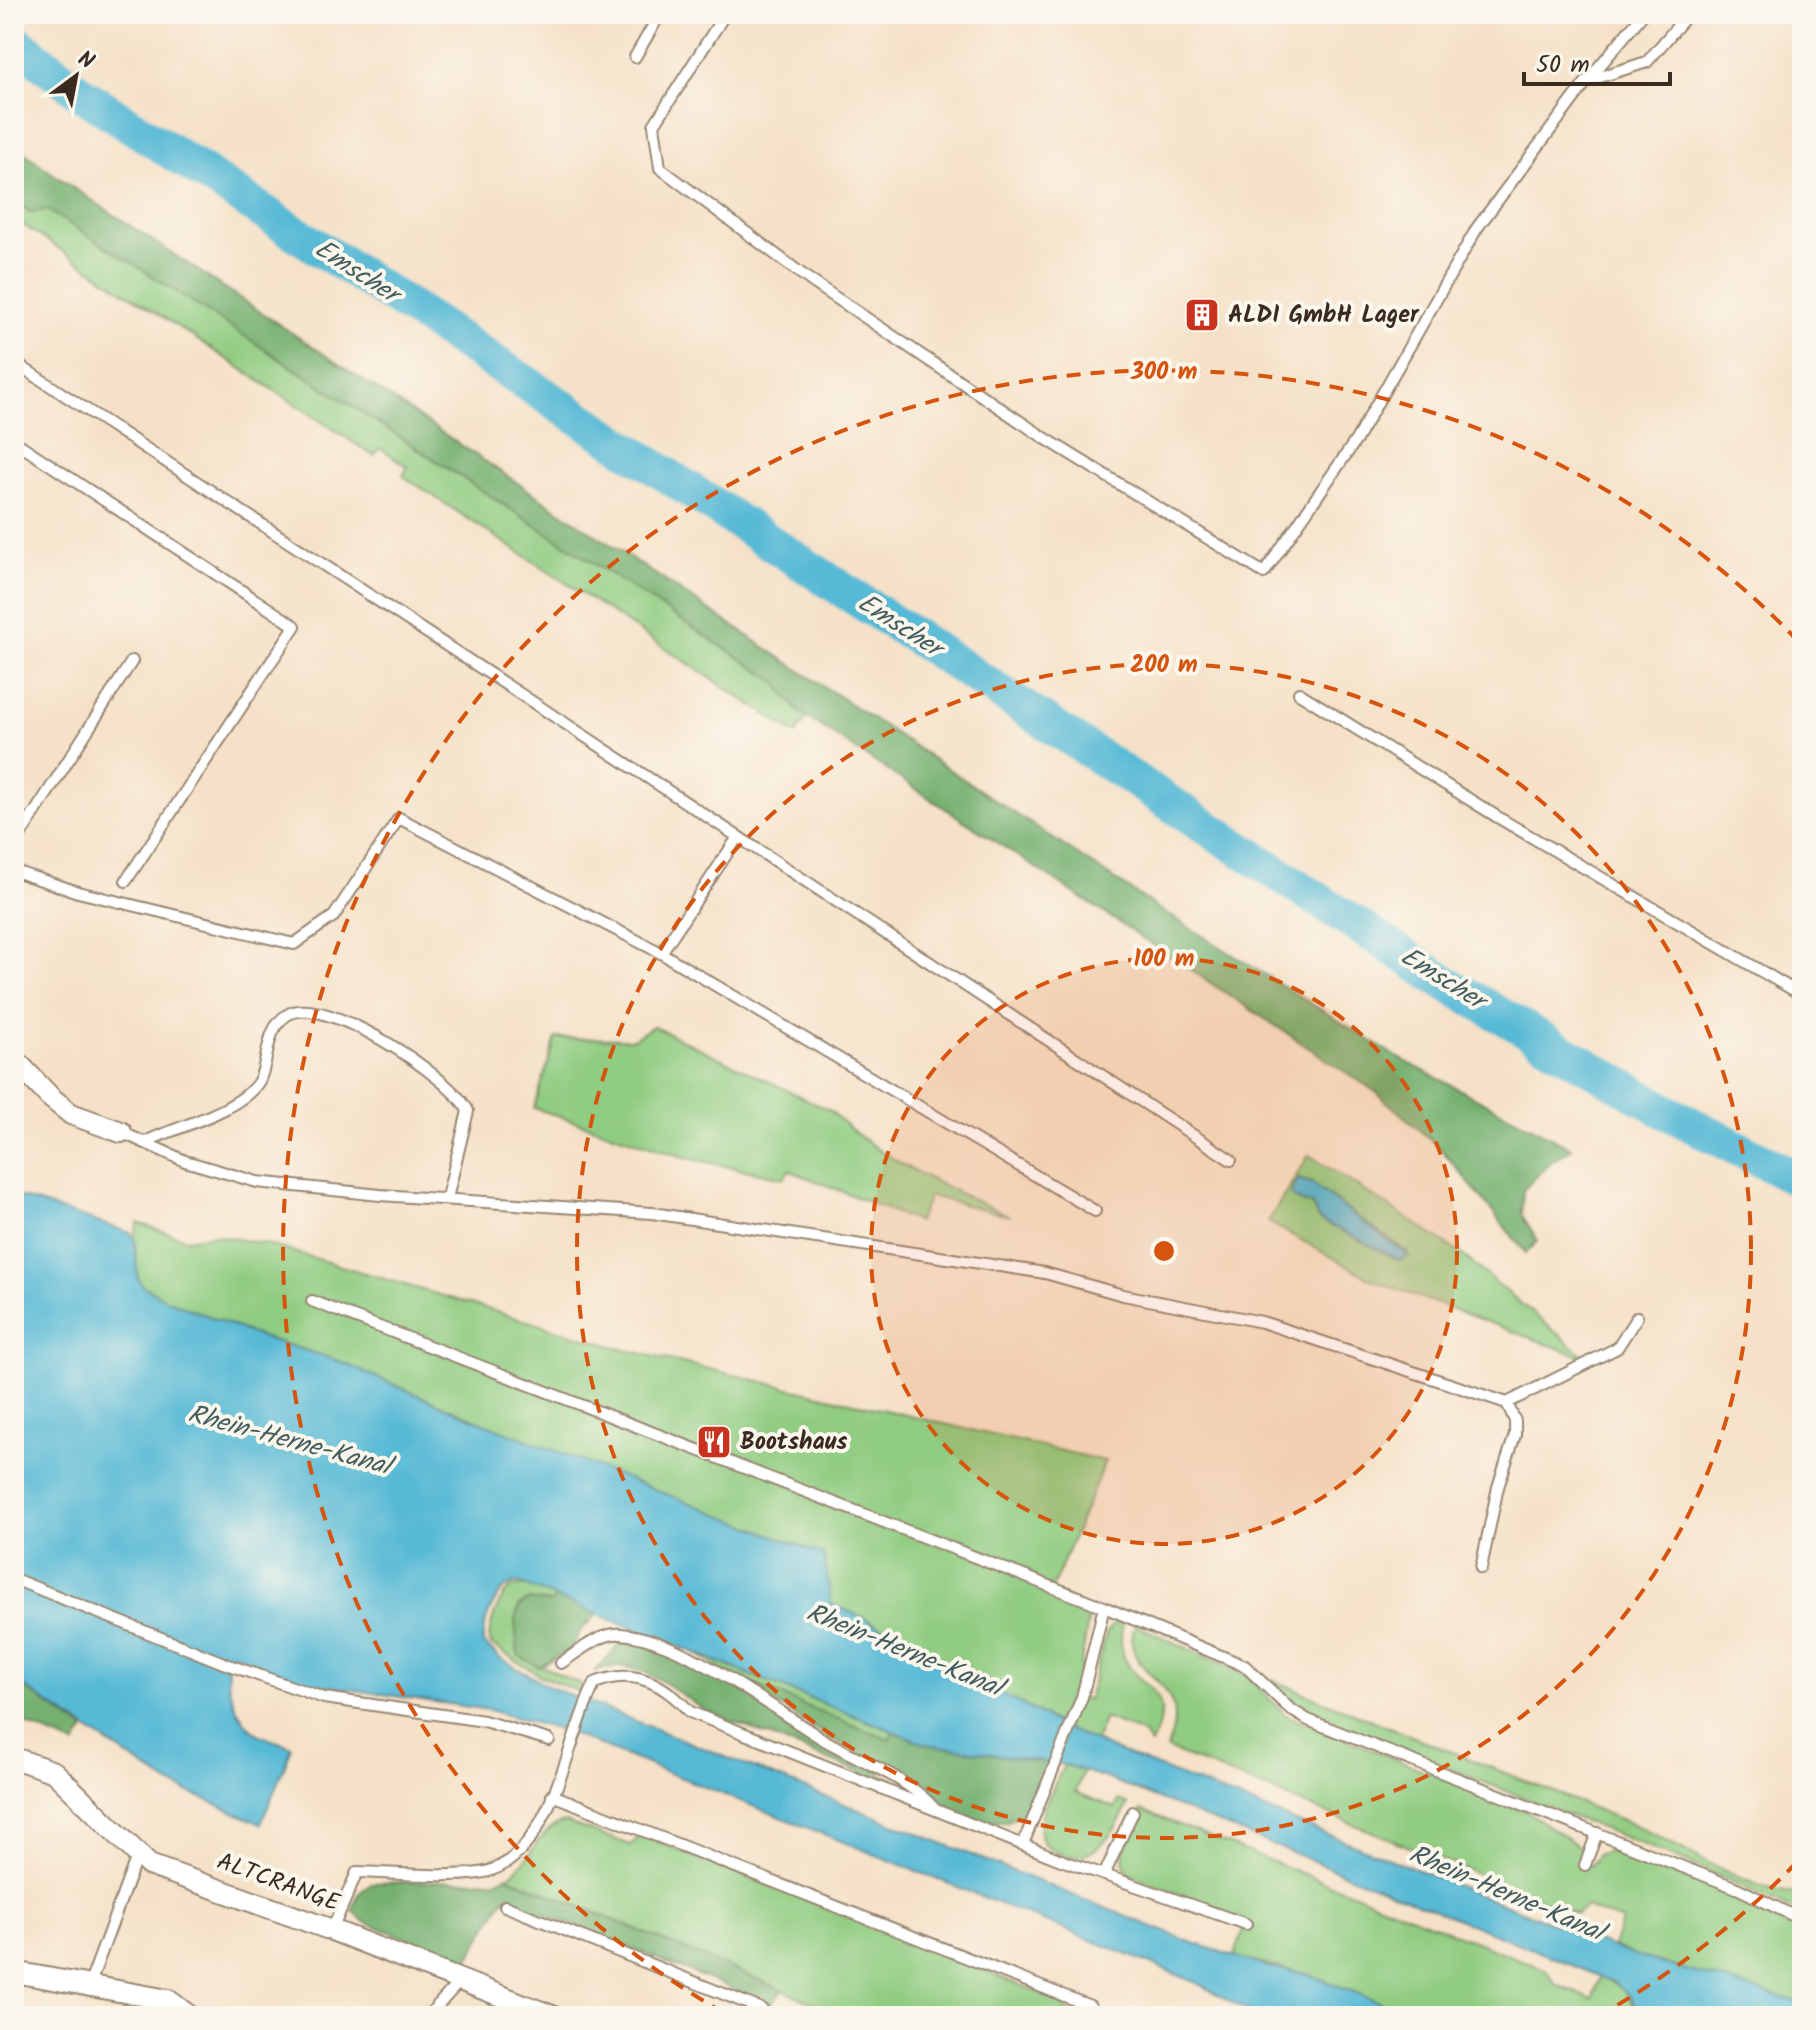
<svg xmlns="http://www.w3.org/2000/svg" width="1816" height="2030" font-family="Kalam,sans-serif">
<style>
.green{fill:#90cc81;stroke:#667b50;stroke-width:2;fill-rule:evenodd}
.forest{fill:#74b06f;stroke:#586d46;stroke-width:2}
.water{fill:#56b9d5;stroke:#48727a;stroke-width:2}
.lines{fill:none;stroke-linecap:round;stroke-linejoin:round}
.river{stroke:#56b9d5;stroke-width:36}
.service-casing{stroke:#988672;stroke-width:14}
.minor-casing{stroke:#988672;stroke-width:24}
.service{stroke:#fff;stroke-width:10}
.minor{stroke:#fff;stroke-width:20}
.ring{fill:none;stroke:#d7540e;stroke-width:4;stroke-dasharray:14 10}
.labels{text-anchor:middle;dominant-baseline:central;stroke-width:8;stroke-linejoin:round;paint-order:stroke}
.poi-label{font-size:24px;font-weight:bold;fill:#3b2a1e;stroke:#fbf7ec;text-anchor:start}
.street-label{font-size:24px;fill:#3b2a1e;stroke:#fbf7ec}
.water-label{font-size:26px;font-style:italic;fill:#445c5e;stroke:#fbf7ec}
.centre{fill:#d7540e;stroke:#fbf7ec;stroke-width:4}
.ring-label{font-size:24px;text-anchor:middle;font-weight:bold;fill:#d7540e;stroke:#fbf7ec;stroke-width:8;stroke-linejoin:round;paint-order:stroke}
</style>
<rect width="100%" height="100%" fill="#fbf7ec"/>
<filter id="ink" filterUnits="userSpaceOnUse"><feTurbulence type="fractalNoise" baseFrequency=".0125" numOctaves="2"/><feDisplacementMap in="SourceGraphic" scale="16" xChannelSelector="R" yChannelSelector="G"/><feConvolveMatrix kernelMatrix="1 2 1 2 8 2 1 2 1" color-interpolation-filters="sRGB"/></filter>
<filter id="wash" filterUnits="userSpaceOnUse"><feTurbulence type="fractalNoise" baseFrequency=".006" numOctaves="4" result="noise"/><feDisplacementMap in="SourceGraphic" scale="32" xChannelSelector="R" yChannelSelector="G"/><feGaussianBlur stdDeviation="1.8" result="paint"/><feColorMatrix in="noise" values="0 0 0 0 0 0 0 0 0 0 0 0 0 0 0 0 0 1.4 0 .05"/><feComposite in="paint" operator="in"/></filter>
<g filter="url(#wash)">
<rect width="100%" height="100%" fill="#f5e1c7"/>
<!-- green -->
<g class="green">
<polygon points="14,201 30,212 47,210 129,261 775,681 807,717 796,734 403,476 408,467 380,448 374,456 14,219"/>
<path d="M653,1026L831,1111C879,1160 948,1188 1010,1216L929,1196L918,1222L789,1170L784,1178L687,1158L534,1108L556,1038L633,1039Z"/>
<path d="M1309,1155L1460,1253L1581,1353L1580,1356L1375,1281L1268,1222ZM1311,1183L1321,1191L1407,1252L1398,1260L1314,1207Z"/>
<path d="M138,1223L186,1239L213,1235L266,1244L626,1350L1105,1461L1051,1591L1085,1608L1089,1614L1076,1695L1088,1700L1107,1631L1114,1624L1123,1623C1110,1682 1165,1678 1161,1715C1161,1724 1154,1736 1151,1745L1144,1734L1105,1718L1095,1741L1075,1734L862,1617L831,1604L805,1548L486,1424L336,1360L258,1336L167,1300L143,1286L138,1279L134,1237Z"/>
<path d="M525,1585L557,1598L549,1603L529,1600L515,1620L519,1655L582,1685L580,1692L541,1676L491,1645C485,1633 499,1596 511,1588C515,1586 521,1586 525,1585Z"/>
<path d="M1135,1625L1247,1675L1285,1715L1526,1811L1581,1848L1580,1864L1590,1866L1598,1854L1620,1848L1747,1899L1802,1926V2003L1630,1954L1613,1946L1622,1921L1586,1907L1576,1914L1167,1749C1198,1672 1116,1681 1135,1625Z"/>
<polygon points="695,1653 893,1731 889,1740 728,1674"/>
<path d="M1271,1679C1391,1730 1513,1774 1634,1825C1679,1844 1755,1896 1802,1893V1914L1695,1865L1305,1712Z"/>
<path d="M1064,1765L1084,1770L1075,1792L1115,1808L1119,1800L1128,1804C1116,1832 1092,1869 1056,1852C1049,1849 1041,1843 1040,1834C1037,1812 1056,1785 1064,1765Z"/>
<path d="M1141,1810L1545,1969L1556,1985L1592,1999L1601,1976L1626,1991L1639,2016H1414L1308,1974L1234,1958L1246,1921L1129,1874C1114,1850 1133,1833 1141,1810Z"/>
<path d="M565,1822L631,1845L641,1835L1061,2001L1071,2016H819L823,2007L506,1876C531,1865 537,1827 565,1822Z"/>
</g>
<!-- forest -->
<g class="forest">
<polygon points="14,145 63,181 1153,905 1397,1057 1572,1148 1548,1164 1523,1190 1522,1215 1538,1241 1526,1253 1442,1150 1376,1092 799,712 775,681 129,261 47,210 30,212 14,201"/>
<polygon points="557,1598 598,1614 581,1630 571,1649 538,1667 518,1655 515,1620 519,1606 529,1600 549,1603"/>
<path d="M622,1642L640,1644L705,1668L920,1796L703,1710C673,1689 634,1653 594,1672Z"/>
<polygon points="728,1674 889,1740 893,1731 926,1744 1049,1763 1036,1803 1029,1811 1005,1822 980,1821 954,1810 925,1788 832,1739"/>
<polygon points="14,1680 85,1730 75,1745 14,1719"/>
<polygon points="506,1876 783,1990 771,2004 504,1898 467,1962 364,1922 353,1910 358,1894 371,1883 498,1880"/>
</g>
<!-- water -->
<g class="water">
<polygon points="1298,1179 1311,1183 1409,1256 1399,1260 1318,1219 1312,1205 1297,1200 1290,1194"/>
<path d="M14,1195L131,1233L134,1237L138,1279L143,1286L168,1300L258,1336L336,1360L486,1424L824,1555L831,1604L862,1617L1063,1727L1117,1751L1630,1954L1802,2003V2016H1639L1631,1997L1614,1982L1106,1778L1065,1765L926,1744L519,1583C497,1583 481,1624 483,1643L501,1659L550,1687L1193,1943L1268,1967L1308,1974L1414,2016H1257L1197,1983L1151,1964L566,1732L489,1710L308,1683L232,1653C221,1676 233,1711 251,1729C262,1739 279,1741 292,1747L261,1824L168,1783L14,1680Z"/>
</g>
<g class="lines">
<!-- river -->
<polyline class="river" points="14,40 81,93 1449,985 1667,1112 1802,1181"/>
</g>
</g>
<g filter="url(#ink)">
<g class="lines">
<!-- service casing -->
<g class="service-casing">
<g id="service">
<polyline points="725,14 654,125 660,168 811,281 1043,437 1264,573 1356,440 1477,228 1587,81 1647,62 1688,14"/>
<polyline points="635,57 660,14"/>
<polyline points="1588,80 1643,14"/>
<polyline points="14,362 1231,1160"/>
<polyline points="14,441 295,626 126,881"/>
<polyline points="1299,693 1499,818 1802,995"/>
<polyline points="14,845 132,661"/>
<polyline points="14,871 78,892 294,944 334,916 399,818 661,953 1095,1211"/>
<polyline points="661,953 738,837"/>
<polyline points="121,1132 185,1161 257,1182 380,1195 652,1213 1045,1273 1123,1295 1262,1322 1507,1403 1617,1348 1637,1317"/>
<path d="M147,1141C177,1127 242,1110 259,1081C270,1060 264,1030 287,1015C323,991 452,1078 468,1111L447,1198"/>
<polyline points="312,1301 1104,1607 1245,1666 1290,1709 1308,1720 1739,1889 1802,1920"/>
<polyline points="1481,1568 1498,1487 1515,1435 1515,1421 1507,1403"/>
<polyline points="14,1579 226,1664 324,1698 484,1721 549,1740"/>
<path d="M561,1663C578,1652 601,1632 621,1634C684,1639 771,1708 826,1741C863,1762 906,1777 934,1808"/>
<polyline points="552,1795 1090,2006 1086,2016"/>
<polyline points="1023,1844 1082,1697 1104,1607"/>
<polyline points="1585,1865 1597,1833"/>
<polyline points="1105,1873 1133,1812"/>
<polyline points="505,1906 761,2009 769,2016"/>
<path d="M332,1930L357,1872C397,1873 440,1878 479,1873C551,1864 567,1737 595,1683C634,1667 663,1683 690,1712L1061,1860L1246,1924"/>
<polyline points="89,1986 138,1853"/>
<polyline points="428,2016 461,1980"/>
</g>
</g>
<!-- minor casing -->
<g class="minor-casing">
<g id="minor">
<polyline points="14,1059 50,1097 71,1114 121,1132"/>
<polyline points="14,1758 54,1772 149,1865 332,1930 552,2016"/>
<polyline points="14,1972 168,2000 189,2016"/>
</g>
</g>
<!-- service -->
<use href="#service" class="service"/>
<!-- minor -->
<use href="#minor" class="minor"/>
</g>
</g>
<!-- distance rings -->
<circle cx="1164" cy="1251" r="293" fill="#d7540e" fill-opacity=".12"/>
<g class="ring">
<circle cx="1164" cy="1251" r="293"/>
<circle cx="1164" cy="1251" r="587"/>
<path d="M1797 1862A880 880 0 0 1 1604 2013M724 2013A880 880 0 1 1 1797 640"/>
</g>
<!-- icons -->
<defs>
<g id="building-square" transform="scale(1.8)"><rect x="-9" y="-9" width="18" height="18" rx="4" fill="#c8321e" stroke="#fbf7ec"/><path d="M-4-6H4V6H1V3H-1V6H-4ZM-2.5-4.3h1.7v1.8h-1.7ZM.8-4.3h1.7v1.8H.8ZM-2.5-1h1.7V.8h-1.7ZM.8-1h1.7V.8H.8Z" fill="#fff"/></g>
<g id="restaurant-square" transform="scale(1.8)"><rect x="-9" y="-9" width="18" height="18" rx="4" fill="#c8321e" stroke="#fbf7ec"/><path d="M-5-6h1v4h1v-4h1v4h1v-4h1v5L-1.5 .5V6h-2V.5L-5-1ZM5-6V6H3V1.5H1.5Q1.5-4 5-6Z" fill="#fff"/></g>
</defs>
<g fill-rule="evenodd">
<use href="#building-square" x="1202" y="315"/>
<use href="#restaurant-square" x="714" y="1442"/>
</g>
<g class="labels">
<!-- poi labels -->
<g class="poi-label">
<text x="1228" y="315">ALDI GmbH Lager</text>
<text x="740" y="1442">Bootshaus</text>
</g>
<!-- street labels -->
<g class="street-label">
<text transform="translate(278 1883) rotate(20)">ALTCRANGE</text>
</g>
<!-- water labels -->
<g class="water-label">
<text transform="translate(356 272) rotate(33)">Emscher</text>
<text transform="translate(899 626) rotate(33)">Emscher</text>
<text transform="translate(1442 979) rotate(32)">Emscher</text>
<text transform="translate(289 1441) rotate(15)">Rhein-Herne-Kanal</text>
<text transform="translate(904 1651) rotate(22)">Rhein-Herne-Kanal</text>
<text transform="translate(1506 1894) rotate(23)">Rhein-Herne-Kanal</text>
</g>
</g>
<circle cx="1164" cy="1251" r="12" class="centre"/>
<g class="ring-label">
<text x="1164" y="379">300 m</text>
<text x="1164" y="672">200 m</text>
<text x="1164" y="966">100 m</text>
</g>
<!-- margin -->
<rect width="1816" height="2030" fill="none" stroke="#fbf7ec" stroke-width="48"/>
<!-- north arrow -->
<g transform="translate(76 76) rotate(32)" stroke="#fbf7ec" stroke-width="6" paint-order="stroke">
<path d="M0-6L14 30L0 20L-14 30Z" fill="#3b2a1e"/>
<text y="-12" font-size="22" font-weight="bold" text-anchor="middle" fill="#3b2a1e">N</text>
</g>
<!-- scale -->
<path d="M1524 72v12h146v-12" fill="none" stroke="#3b2a1e" stroke-width="4"/>
<text x="1536" y="72" font-size="24" fill="#3b2a1e" stroke="#fbf7ec" stroke-width="6" paint-order="stroke">50 m</text>
</svg>
